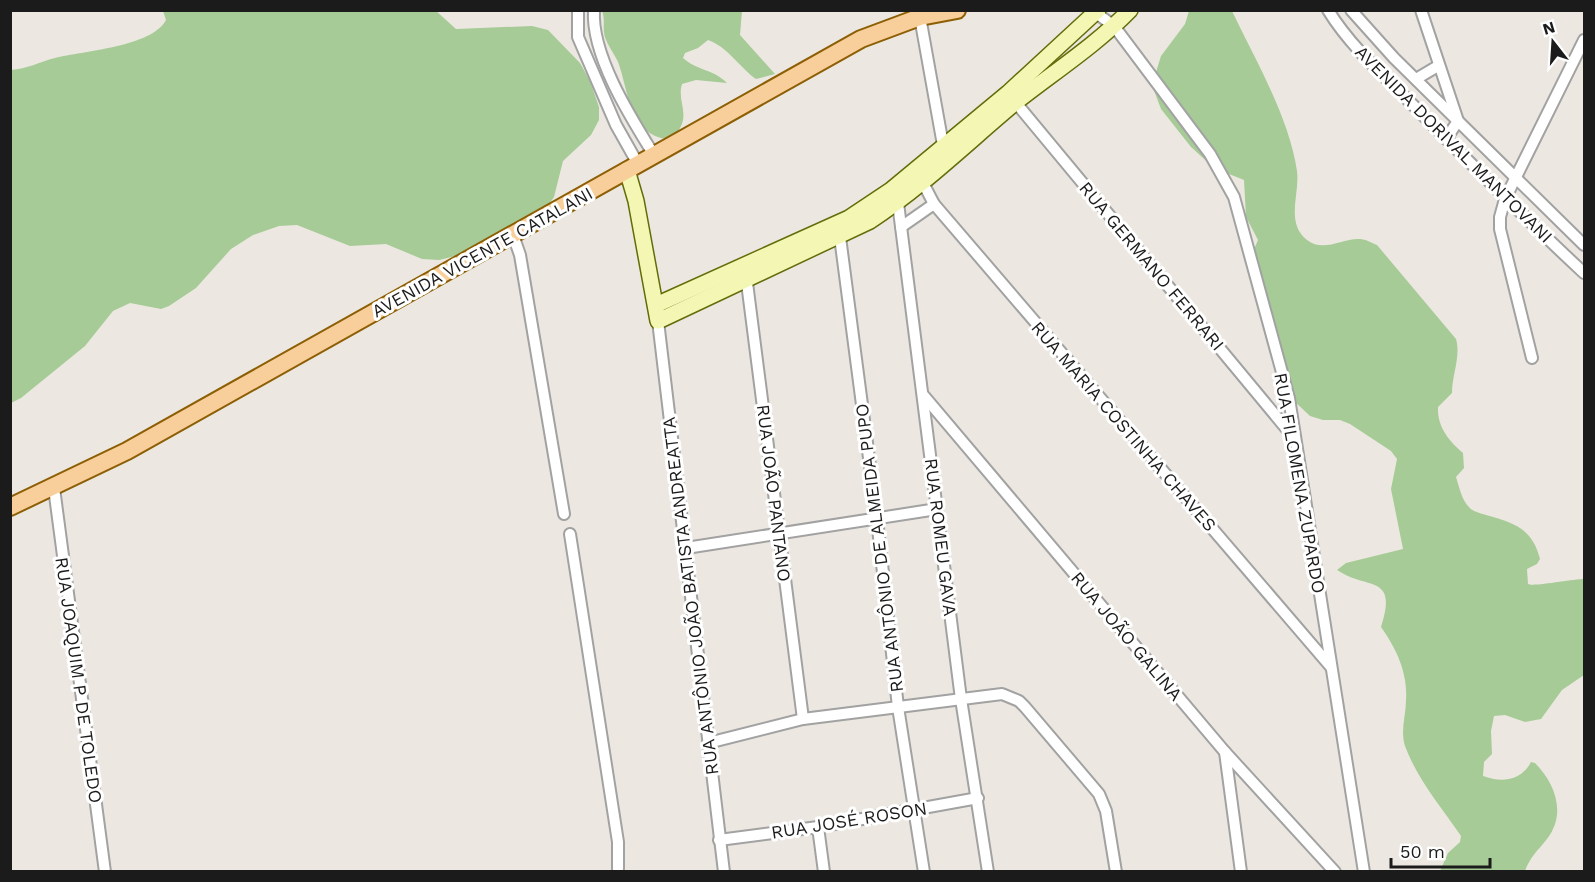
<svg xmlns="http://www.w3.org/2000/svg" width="1595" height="882" font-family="'Work Sans',sans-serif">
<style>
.forest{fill:#a6cb96}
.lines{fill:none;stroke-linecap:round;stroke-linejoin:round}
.street-casing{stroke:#a2a2a2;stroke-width:14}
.secondary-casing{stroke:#626c08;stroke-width:18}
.primary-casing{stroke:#8d5f05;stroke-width:20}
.street{stroke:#fff;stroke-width:10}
.secondary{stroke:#f4f7b4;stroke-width:15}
.primary{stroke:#f8ce9a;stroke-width:16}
.labels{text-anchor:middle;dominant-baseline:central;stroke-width:6;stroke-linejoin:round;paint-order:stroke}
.street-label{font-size:18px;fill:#1b1b1b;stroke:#fff}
</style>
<rect width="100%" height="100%" fill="#ece8e1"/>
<!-- forest -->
<g class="forest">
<path d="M435,10L456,29L532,26L548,30L580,63L590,81L599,107V120L591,135L563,161L554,197L543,213L460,255L439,260L422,259L386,244L350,246L297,225L279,226L253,235L231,249L196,288L169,306L161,309L130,303L113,311L85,346L21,398L11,403V70C27,69 39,62 55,58C82,51 152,47 166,20L163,11Z"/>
<path d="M602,11H742L740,35L775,74L756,79C739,67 728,47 708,40L698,48L685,53L683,58C696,70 715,70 727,83L696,80L682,84C677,100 689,113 680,128C677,135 668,140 661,138C628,129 628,88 618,62C614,53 605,42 604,33C603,25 605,18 602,11Z"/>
<path d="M1189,11H1232C1255,59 1289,117 1297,171C1300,194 1285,223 1307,240C1324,253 1342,238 1360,239C1365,239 1372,243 1377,245L1456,339C1461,356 1452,375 1452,393L1438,407C1437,427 1449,441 1463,453L1464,468L1456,477C1459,486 1462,501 1469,507C1473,512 1480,513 1486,515C1514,523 1532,528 1540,559L1537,564L1527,569L1528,584C1533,587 1573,579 1584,579V675L1562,690L1541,719L1525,722L1505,715L1494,716L1491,731L1492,754L1484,762L1483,776C1502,783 1521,781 1531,762L1535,763C1552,780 1564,806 1553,829C1546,845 1533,850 1525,871H1440L1448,853L1460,842L1461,836C1442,808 1417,779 1405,746C1400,730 1406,716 1406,700C1408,673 1396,648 1381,627C1398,573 1368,591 1337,570L1346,563L1403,549L1391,489L1397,459L1391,451L1350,424L1340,420H1323L1310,416L1292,399L1252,254L1258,240L1246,217L1244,180L1214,168L1191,147L1161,109L1152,85L1161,56L1185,24Z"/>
</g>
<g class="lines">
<!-- street casing -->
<g class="street-casing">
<g id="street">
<polyline points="578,10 578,37 616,125 638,164"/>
<path d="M594,10C591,55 631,118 654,155"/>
<path d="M1328,10C1350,46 1384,76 1414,106C1470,163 1526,219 1584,273"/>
<polyline points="1351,10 1394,58 1584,245"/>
<polyline points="1421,10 1458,121 1446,139"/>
<polyline points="1096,13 1114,26 1210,154 1234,197 1289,398 1364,872"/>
<polyline points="920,17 943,145"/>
<polyline points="1416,79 1438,66"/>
<polyline points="1012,98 1295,439"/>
<polyline points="922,181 934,204 1331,667"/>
<polyline points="895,198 898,203 961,699 988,872"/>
<polyline points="901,227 934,204"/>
<polyline points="837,231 840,237 877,519 898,707 924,872"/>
<polyline points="513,235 520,255 564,514"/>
<polyline points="746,275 803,719"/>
<polyline points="658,321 724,872"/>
<polyline points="1532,358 1500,229 1500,217 1505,199 1584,40"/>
<polyline points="924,396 1225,752 1335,872"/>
<polyline points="54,488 105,872"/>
<polyline points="570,534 618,842 618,869"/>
<polyline points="686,548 937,509"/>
<polyline points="708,743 803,719 1002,694 1019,701 1025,707 1099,794 1106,811 1116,872"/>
<polyline points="1225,752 1241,872"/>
<polyline points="818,827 824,872"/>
<polyline points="719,840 818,827 978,798"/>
</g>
</g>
<!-- secondary casing -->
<g class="secondary-casing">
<g id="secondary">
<path d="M627,170L636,201L658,321L870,221C922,187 968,142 1016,102C1054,72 1096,45 1130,10"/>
<polyline points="656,305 849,218 891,190 1008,93 1098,10"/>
</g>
</g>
<!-- primary casing -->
<g class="primary-casing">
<polyline id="primary" points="10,507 127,451 861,39 920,17 957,10"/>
</g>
<!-- street -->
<use href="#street" class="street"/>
<!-- secondary -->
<use href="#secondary" class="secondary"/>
<!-- primary -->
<use href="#primary" class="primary"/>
</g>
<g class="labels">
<!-- street labels -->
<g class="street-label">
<text transform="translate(1454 144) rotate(45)">AVENIDA DORIVAL MANTOVANI</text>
<text transform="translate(482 252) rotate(-29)">AVENIDA VICENTE CATALANI</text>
<text transform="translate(1152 266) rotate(50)">RUA GERMANO FERRARI</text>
<text transform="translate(1124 426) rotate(49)">RUA MARIA COSTINHA CHAVES</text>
<text transform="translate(1300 483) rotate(80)">RUA FILOMENA ZUPARDO</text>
<text transform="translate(774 493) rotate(83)">RUA JOÃO PANTANO</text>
<text transform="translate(941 537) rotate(83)">RUA ROMEU GAVA</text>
<text transform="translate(879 548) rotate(-97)">RUA ANTÔNIO DE ALMEIDA PUPO</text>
<text transform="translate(690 596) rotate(-97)">RUA ANTÔNIO JOÃO BATISTA ANDREATTA</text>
<text transform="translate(1127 636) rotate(50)">RUA JOÃO GALINA</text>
<text transform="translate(79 680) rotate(82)">RUA JOAQUIM P DE TOLEDO</text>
<text transform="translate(849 820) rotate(-9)">RUA JOSÉ ROSON</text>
</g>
</g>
<!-- border -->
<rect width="1595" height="882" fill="none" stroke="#1b1b1b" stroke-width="24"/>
<!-- north arrow -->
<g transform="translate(1553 42) rotate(343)" stroke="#ffffff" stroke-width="4.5" paint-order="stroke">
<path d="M0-4.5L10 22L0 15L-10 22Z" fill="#1b1b1b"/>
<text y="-9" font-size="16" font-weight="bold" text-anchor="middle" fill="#1b1b1b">N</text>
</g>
<!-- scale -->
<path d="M1391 858v9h99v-9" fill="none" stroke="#1b1b1b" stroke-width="3"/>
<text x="1400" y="858" font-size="18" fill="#1b1b1b" stroke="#ffffff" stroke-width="4.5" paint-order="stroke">50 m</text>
</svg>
